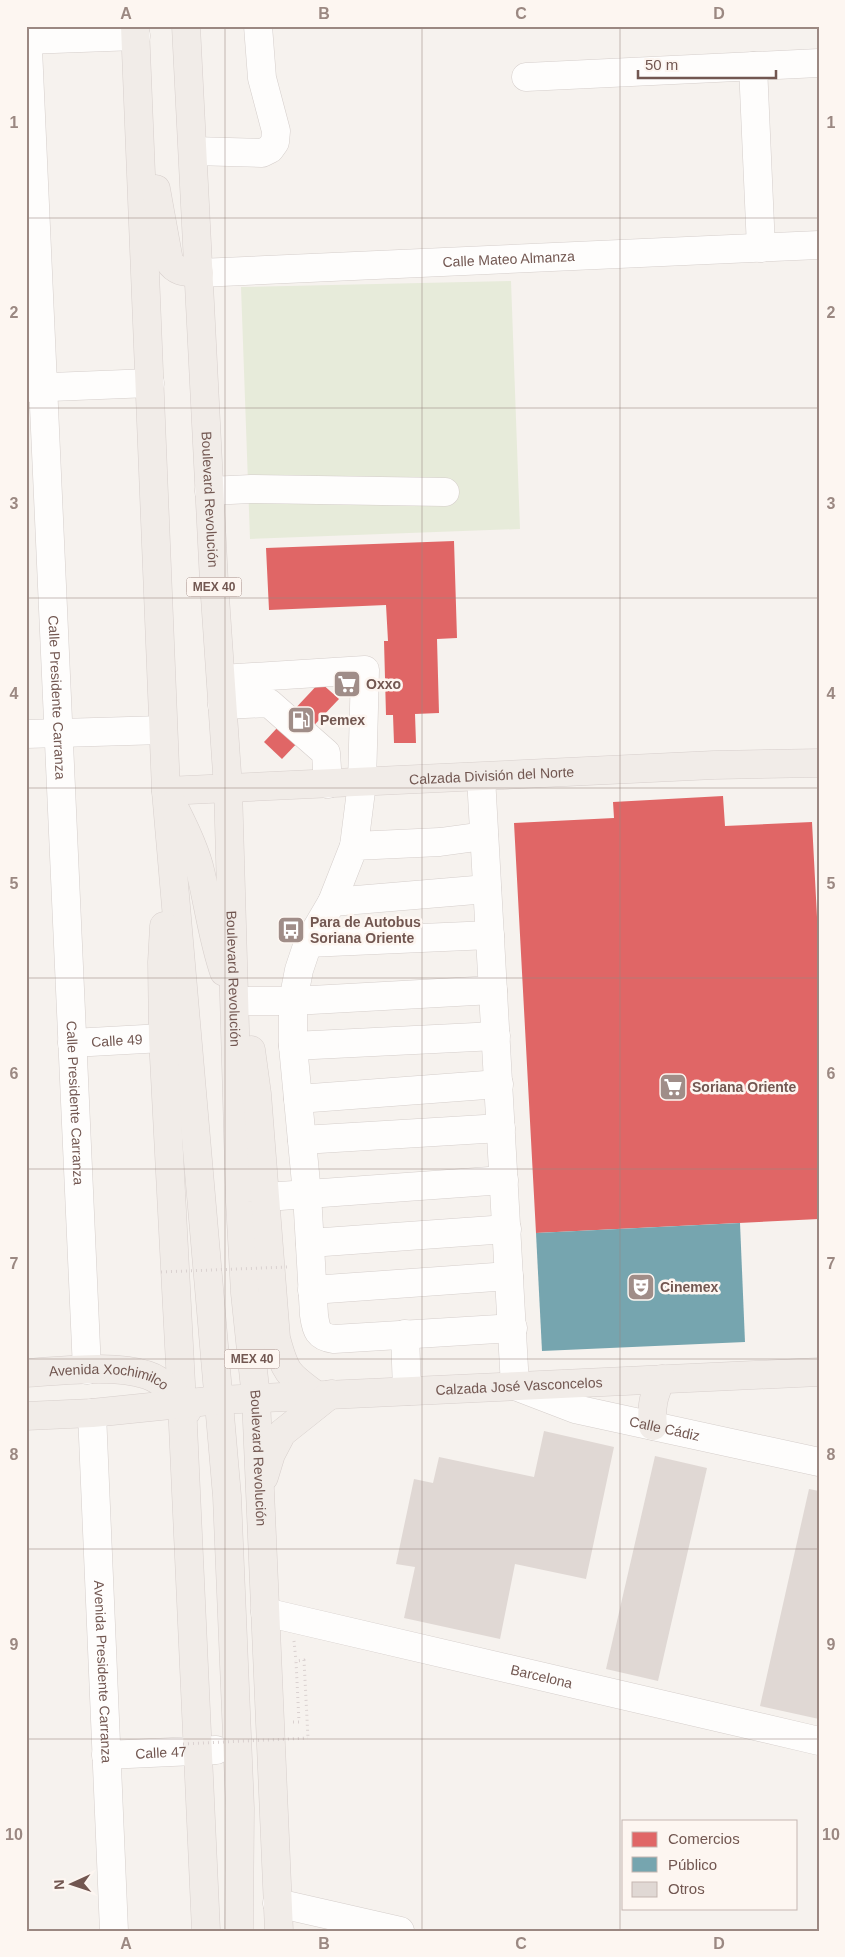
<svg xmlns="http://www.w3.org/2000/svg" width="845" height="1957" font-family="Helvetica,sans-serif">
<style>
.green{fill:#e7ebda}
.shops{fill:#e06666}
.public{fill:#76a5af}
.building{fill:#e0d8d4}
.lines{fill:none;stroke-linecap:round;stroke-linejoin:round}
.minor-casing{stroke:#d5cecb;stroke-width:29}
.major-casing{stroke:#d7cfcc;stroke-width:29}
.path{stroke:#dad1d0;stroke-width:3;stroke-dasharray:1 4;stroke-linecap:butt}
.minor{stroke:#fefdfc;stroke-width:28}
.major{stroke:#f1ece8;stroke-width:28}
.path-bridge{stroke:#dad1d0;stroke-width:3;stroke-dasharray:1 4;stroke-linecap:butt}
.grid{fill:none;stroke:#9b8882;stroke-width:1;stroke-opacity:0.55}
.labels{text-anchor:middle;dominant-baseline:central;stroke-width:5;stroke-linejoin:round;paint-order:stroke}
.shield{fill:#fdf6f1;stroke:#9c8781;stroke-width:1}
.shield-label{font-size:12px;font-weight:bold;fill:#725751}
.street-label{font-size:14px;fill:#725751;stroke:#fdf6f1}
.poi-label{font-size:14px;font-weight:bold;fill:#725751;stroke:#fdf6f1;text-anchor:start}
.neatline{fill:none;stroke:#9b8882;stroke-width:2}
.grid-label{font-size:16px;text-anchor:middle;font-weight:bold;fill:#9b8882}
</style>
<rect width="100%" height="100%" fill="#f6f2ee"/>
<!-- green -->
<polygon class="green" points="511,281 520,529 250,539 241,287"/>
<!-- shops -->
<g class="shops">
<polygon points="454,541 457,638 437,639 439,713 415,714 416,743 394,743 393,715 386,715 384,641 388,641 386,605 269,610 266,548"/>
<polygon points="320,682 339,699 282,759 264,742"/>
<polygon points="723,796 725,826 812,822 819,955 819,1219 536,1233 514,823 614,818 613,802"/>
</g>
<!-- public -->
<polygon class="public" points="740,1223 745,1342 542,1351 536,1233"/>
<!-- building -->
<g class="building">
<polygon points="544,1431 614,1447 586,1579 515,1564 500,1639 404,1618 415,1567 396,1564 414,1479 433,1483 439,1457 534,1477"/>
<polygon points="655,1456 707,1468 658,1681 606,1669"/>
<polygon points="809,1489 819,1491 819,1719 760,1706"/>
</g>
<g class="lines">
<!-- minor casing -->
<g class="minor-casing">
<g id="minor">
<path id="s1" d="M27,26L87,1370"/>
<polyline points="26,40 136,36"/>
<polyline points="753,66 761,248"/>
<polyline points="526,77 819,63"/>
<polyline points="193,151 262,153 270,149 275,142 276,131 262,78 258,26"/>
<path id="s2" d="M199,273L819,245"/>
<polyline points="26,388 150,383"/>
<polyline points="209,491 251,489 445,492"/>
<polyline points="221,679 365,670 362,783 354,846"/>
<polyline points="222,705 269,703 326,753 328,784"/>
<polyline points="26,734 163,730"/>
<path id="s3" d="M481,777L515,1386L575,1409L819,1462"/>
<path d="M484,836L440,842L354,846L332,902L308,943L299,970L293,1001V1046L307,1194L314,1315C316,1330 318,1337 334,1339L513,1328"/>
<polyline points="332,902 487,889"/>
<polyline points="308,943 490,935"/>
<polyline points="235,1001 293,1001 493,990"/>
<path id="s4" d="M72,1043L163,1038"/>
<polyline points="293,1046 496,1036"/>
<polyline points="298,1099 499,1084"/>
<polyline points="302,1140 501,1128"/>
<polyline points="266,1197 504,1180"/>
<polyline points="310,1243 507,1229"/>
<polyline points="312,1290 509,1276"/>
<polyline points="405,1334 407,1391"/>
<path id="s5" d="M92,1413L114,1931"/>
<path id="s6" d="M265,1612L819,1741"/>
<path id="s7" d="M106,1755L216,1750"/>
<polyline points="277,1903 400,1931"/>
</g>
</g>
<!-- major casing -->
<g class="major-casing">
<g id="major">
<polyline points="135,26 166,791 227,1496 240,1808 239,1931"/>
<path id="s8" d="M186,26L214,582L228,788L240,1202L245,1293L256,1398L279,1931"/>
<path d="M156,189L169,261C176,273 187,272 199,273"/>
<path id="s9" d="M166,791L714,765L819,763"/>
<path d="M173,805C183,825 193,845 199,866C208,901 212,937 224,972"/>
<polyline points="164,926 162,962 163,1038 182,1403 206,1931"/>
<path d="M251,1050L257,1094L276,1338C285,1372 287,1374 316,1395"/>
<path id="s10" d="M26,1373C61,1371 114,1364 147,1375C163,1380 179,1397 187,1411"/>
<path id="s11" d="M26,1416L92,1413L219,1400L819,1372"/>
<path d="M653,1426C651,1408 653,1395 662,1379"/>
<polyline points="264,1477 271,1454 282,1433 331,1394"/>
</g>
</g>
<!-- path -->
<g class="path">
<polyline points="294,1641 296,1661"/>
<polyline points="293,1722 299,1722 296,1661 304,1660 308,1738"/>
</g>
<!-- minor -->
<use href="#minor" class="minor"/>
<!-- major -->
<use href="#major" class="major"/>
<!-- path-bridge -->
<g class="path-bridge">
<polyline points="161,1272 287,1267"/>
<polyline points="183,1744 308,1738"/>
</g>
</g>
<!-- grid -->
<path class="grid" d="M225,26V1931M422,26V1931M620,26V1931M26,218H819M26,408H819M26,598H819M26,788H819M26,978H819M26,1169H819M26,1359H819M26,1549H819M26,1739H819"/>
<!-- icons -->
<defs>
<g id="supermarket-square" transform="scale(1.4375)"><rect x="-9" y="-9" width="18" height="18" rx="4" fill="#a08d88" stroke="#fdf6f1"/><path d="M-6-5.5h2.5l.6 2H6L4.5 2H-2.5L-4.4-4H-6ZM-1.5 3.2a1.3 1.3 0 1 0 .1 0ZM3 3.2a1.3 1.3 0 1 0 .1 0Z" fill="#fff"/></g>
<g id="fuel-square" transform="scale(1.4375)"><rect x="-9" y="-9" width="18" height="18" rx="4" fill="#a08d88" stroke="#fdf6f1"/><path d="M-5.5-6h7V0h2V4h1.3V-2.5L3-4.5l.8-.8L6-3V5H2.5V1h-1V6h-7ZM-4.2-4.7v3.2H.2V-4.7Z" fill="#fff"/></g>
<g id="bus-square" transform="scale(1.4375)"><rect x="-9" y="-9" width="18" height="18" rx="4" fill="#a08d88" stroke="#fdf6f1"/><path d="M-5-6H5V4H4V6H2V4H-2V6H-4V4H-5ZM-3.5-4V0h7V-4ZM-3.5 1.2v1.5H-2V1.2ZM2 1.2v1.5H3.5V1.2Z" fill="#fff"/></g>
<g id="theatre-square" transform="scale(1.4375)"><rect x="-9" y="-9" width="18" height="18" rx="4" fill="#a08d88" stroke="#fdf6f1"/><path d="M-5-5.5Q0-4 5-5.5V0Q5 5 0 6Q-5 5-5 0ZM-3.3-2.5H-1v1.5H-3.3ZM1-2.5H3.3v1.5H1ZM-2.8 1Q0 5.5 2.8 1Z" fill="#fff"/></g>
</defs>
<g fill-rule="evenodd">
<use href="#supermarket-square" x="347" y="684"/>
<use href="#fuel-square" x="301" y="720"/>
<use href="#bus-square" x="291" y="930"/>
<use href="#supermarket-square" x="673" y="1087"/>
<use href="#theatre-square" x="641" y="1287"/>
</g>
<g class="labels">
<!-- shield labels -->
<g class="shield">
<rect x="186.5" y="577.5" width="55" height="19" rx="4"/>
<rect x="224.5" y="1349.5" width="55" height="19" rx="4"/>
</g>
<g class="shield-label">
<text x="214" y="587">MEX 40</text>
<text x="252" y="1359">MEX 40</text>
</g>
<!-- street labels -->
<g class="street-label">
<text stroke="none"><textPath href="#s2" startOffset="310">Calle Mateo Almanza</textPath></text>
<text stroke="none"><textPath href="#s8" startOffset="474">Boulevard Revolución</textPath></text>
<text stroke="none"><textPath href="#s1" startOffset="672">Calle Presidente Carranza</textPath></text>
<text stroke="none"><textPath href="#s9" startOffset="326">Calzada División del Norte</textPath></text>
<text stroke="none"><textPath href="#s8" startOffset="954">Boulevard Revolución</textPath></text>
<text stroke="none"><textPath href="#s4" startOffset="45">Calle 49</textPath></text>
<text stroke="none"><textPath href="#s1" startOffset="1078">Calle Presidente Carranza</textPath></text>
<text stroke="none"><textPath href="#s10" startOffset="84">Avenida Xochimilco</textPath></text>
<text stroke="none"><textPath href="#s11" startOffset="494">Calzada José Vasconcelos</textPath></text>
<text stroke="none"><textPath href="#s3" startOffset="766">Calle Cádiz</textPath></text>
<text stroke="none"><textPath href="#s8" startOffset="1434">Boulevard Revolución</textPath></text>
<text stroke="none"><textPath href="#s5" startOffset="259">Avenida Presidente Carranza</textPath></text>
<text stroke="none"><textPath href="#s6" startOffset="284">Barcelona</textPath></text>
<text stroke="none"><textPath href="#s7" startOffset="55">Calle 47</textPath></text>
</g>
<!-- poi labels -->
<g class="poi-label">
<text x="366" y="684">Oxxo</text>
<text x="320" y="720">Pemex</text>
<text x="310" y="922">Para de Autobus<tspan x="310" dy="16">Soriana Oriente</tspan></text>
<text x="692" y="1087">Soriana Oriente</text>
<text x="660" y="1287">Cinemex</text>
</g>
</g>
<!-- border -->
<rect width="845" height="1957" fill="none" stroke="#fdf6f1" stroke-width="55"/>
<!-- legend -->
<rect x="622" y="1820" width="175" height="90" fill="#fdf6f1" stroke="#c5b6b1"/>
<rect x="632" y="1832" width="25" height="15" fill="#e06666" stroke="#c5b6b1"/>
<text x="668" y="1844" font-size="15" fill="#725751">Comercios</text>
<rect x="632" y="1857" width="25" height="15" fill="#76a5af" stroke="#c5b6b1"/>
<text x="668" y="1870" font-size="15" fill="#725751">Público</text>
<rect x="632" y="1882" width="25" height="15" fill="#e0d8d4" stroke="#c5b6b1"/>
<text x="668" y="1894" font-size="15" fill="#725751">Otros</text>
<!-- north arrow -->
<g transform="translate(72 1884) rotate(267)" stroke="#fdf6f1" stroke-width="4" paint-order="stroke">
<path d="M0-4L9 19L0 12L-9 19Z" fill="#725751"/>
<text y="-8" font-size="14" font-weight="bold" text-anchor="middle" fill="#725751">N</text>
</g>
<!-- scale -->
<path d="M638 70v8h138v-8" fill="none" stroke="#725751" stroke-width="2.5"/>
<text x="645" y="70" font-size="15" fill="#725751" stroke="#fdf6f1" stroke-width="4" paint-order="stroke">50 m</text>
<rect x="28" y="28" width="790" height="1902" class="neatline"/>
<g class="grid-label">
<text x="126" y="19">A</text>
<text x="324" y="19">B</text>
<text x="521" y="19">C</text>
<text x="719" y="19">D</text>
<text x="14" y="128">1</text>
<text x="831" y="128">1</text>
<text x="14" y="318">2</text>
<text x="831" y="318">2</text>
<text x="14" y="509">3</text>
<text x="831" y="509">3</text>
<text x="14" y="699">4</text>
<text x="831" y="699">4</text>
<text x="14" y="889">5</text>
<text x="831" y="889">5</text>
<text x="14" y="1079">6</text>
<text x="831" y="1079">6</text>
<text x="14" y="1269">7</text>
<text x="831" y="1269">7</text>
<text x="14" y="1460">8</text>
<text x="831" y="1460">8</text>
<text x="14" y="1650">9</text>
<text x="831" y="1650">9</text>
<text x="14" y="1840">10</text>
<text x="831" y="1840">10</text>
<text x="126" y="1949">A</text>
<text x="324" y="1949">B</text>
<text x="521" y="1949">C</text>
<text x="719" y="1949">D</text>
</g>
</svg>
